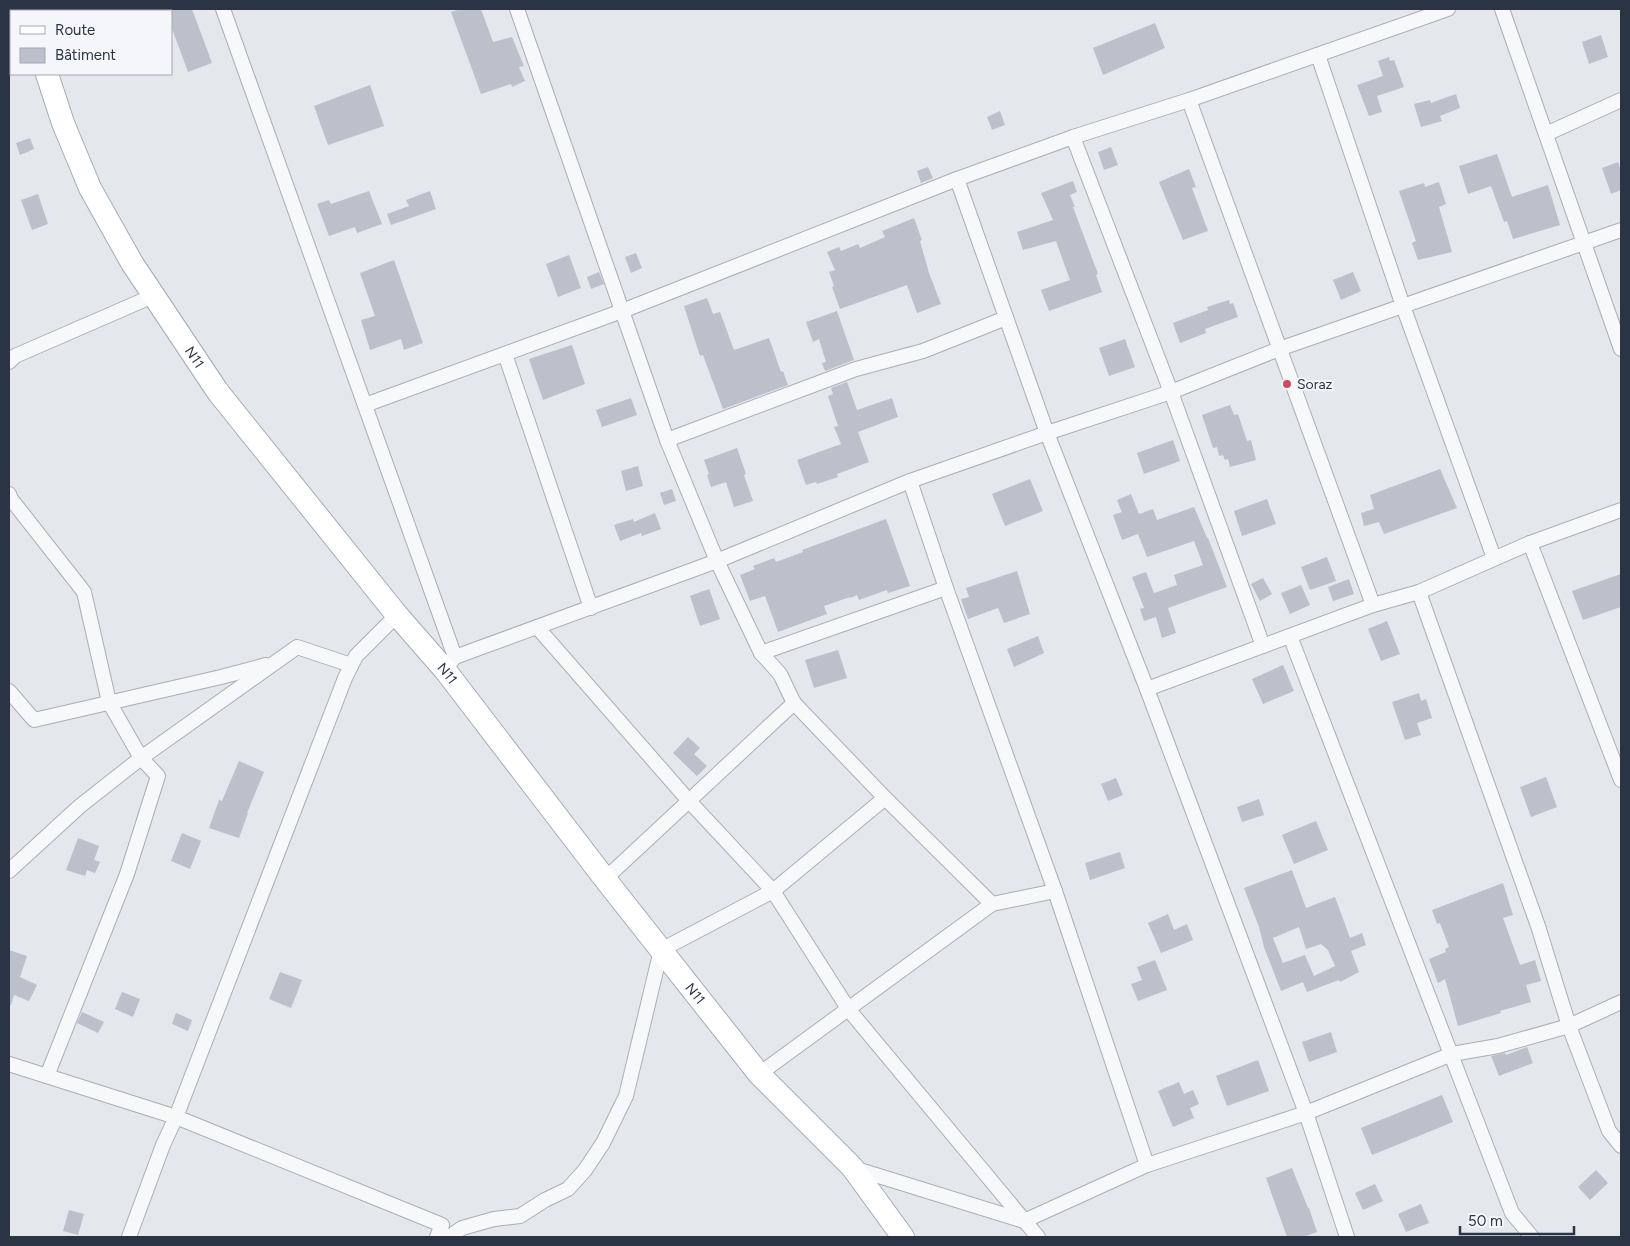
<svg xmlns="http://www.w3.org/2000/svg" width="1630" height="1246" font-family="Figtree,sans-serif">
<style>
.building{fill:#bbc0ca;fill-rule:evenodd}
.lines{fill:none;stroke-linecap:round;stroke-linejoin:round}
.street-casing{stroke:#a9aeb7;stroke-width:16}
.primary-casing{stroke:#a3abb8;stroke-width:24}
.street{stroke:#f7f8fa;stroke-width:14}
.primary{stroke:#fff;stroke-width:22}
.poi-dot{fill:#d1495b;stroke:#f4f6f9;stroke-width:2}
.labels{text-anchor:middle;dominant-baseline:central;stroke-width:4;stroke-linejoin:round;paint-order:stroke}
.street-label{font-size:14px;fill:#2b3445;stroke:#f4f6f9}
.poi-label{font-size:14px;fill:#2b3445;stroke:#f4f6f9;text-anchor:start}
</style>
<rect width="100%" height="100%" fill="#e4e7ec"/>
<!-- building -->
<g class="building">
<polygon points="171,9 192,9 212,63 188,72 171,26"/>
<polygon points="461,9 481,9 493,42 512,37 524,66 519,67 525,81 512,87 511,84 481,94 451,12"/>
<polygon points="1155,23 1165,48 1103,75 1093,48"/>
<polygon points="1601,35 1608,57 1589,64 1582,42"/>
<polygon points="1389,57 1390,61 1394,60 1404,87 1377,96 1382,112 1369,116 1357,85 1383,76 1378,61"/>
<polygon points="370,85 384,126 328,145 314,106"/>
<polygon points="1456,94 1460,108 1440,116 1442,121 1421,127 1414,104 1430,100 1431,103 1436,101"/>
<polygon points="1000,111 1005,125 992,130 987,117"/>
<polygon points="30,138 34,149 20,155 16,143"/>
<polygon points="1111,147 1118,165 1104,170 1098,152"/>
<polygon points="1497,154 1512,197 1548,185 1560,225 1513,239 1507,221 1504,222 1491,186 1468,194 1459,166"/>
<polygon points="1618,162 1621,171 1621,190 1611,194 1602,168"/>
<polygon points="928,167 933,178 921,183 917,171"/>
<polygon points="1189,169 1196,187 1192,188 1208,231 1183,240 1159,182"/>
<polygon points="1073,181 1077,192 1070,195 1075,207 1073,207 1098,274 1096,275 1102,292 1049,311 1041,290 1070,280 1056,241 1023,250 1017,232 1053,220 1041,193"/>
<polygon points="1439,182 1446,204 1439,207 1452,252 1418,260 1412,243 1416,241 1399,191 1424,183 1425,187"/>
<polygon points="369,191 382,224 357,233 355,227 329,236 317,204 329,200 331,204"/>
<polygon points="430,191 436,209 391,225 387,214 409,206 406,200"/>
<polygon points="38,194 48,224 32,230 21,200"/>
<polygon points="914,218 922,240 920,241 929,273 941,304 917,313 907,285 840,309 832,287 834,286 829,272 835,270 827,252 839,247 841,251 858,244 860,248 885,237 882,231"/>
<polygon points="636,253 642,268 631,273 625,257"/>
<polygon points="569,255 581,288 558,297 546,264"/>
<polygon points="394,260 423,343 404,350 401,339 370,350 361,320 375,316 360,273"/>
<polygon points="599,272 604,284 591,289 587,277"/>
<polygon points="1353,272 1361,291 1341,300 1333,280"/>
<polygon points="707,298 713,314 720,312 734,350 769,338 781,372 783,371 788,385 723,409 703,355 700,356 684,306"/>
<polygon points="1229,300 1230,304 1233,303 1238,317 1205,329 1206,333 1180,343 1173,323 1208,310 1207,307"/>
<polygon points="837,311 854,360 825,371 822,363 826,362 819,339 813,342 806,322"/>
<polygon points="1125,339 1135,367 1109,376 1099,348"/>
<polygon points="572,345 585,384 543,400 529,359"/>
<polygon points="847,382 857,410 892,398 898,417 858,432 869,462 837,474 838,477 817,484 816,482 806,485 797,460 841,444 834,427 838,426 828,396 833,394 831,388"/>
<polygon points="631,398 637,415 602,427 596,410"/>
<polygon points="1230,405 1234,415 1238,414 1247,441 1251,440 1256,460 1230,467 1228,459 1225,460 1223,455 1219,456 1217,447 1213,448 1202,415"/>
<polygon points="1173,440 1180,461 1144,474 1137,453"/>
<polygon points="737,448 746,474 744,475 753,501 734,507 726,482 711,487 707,475 709,474 704,460"/>
<polygon points="638,466 643,486 626,491 621,471"/>
<polygon points="1440,469 1457,508 1384,534 1379,522 1364,526 1361,513 1374,509 1370,495"/>
<polygon points="1030,479 1043,511 1005,526 992,494"/>
<polygon points="672,489 676,501 664,505 660,493"/>
<polygon points="1131,494 1139,514 1153,509 1157,520 1194,507 1207,538 1208,538 1227,587 1168,608 1176,633 1162,638 1156,617 1144,621 1140,609 1144,608 1132,577 1146,572 1154,593 1177,585 1174,575 1203,565 1194,541 1147,557 1138,534 1122,540 1113,515 1122,512 1117,500"/>
<polygon points="1267,499 1276,524 1242,536 1234,511"/>
<polygon points="655,513 661,529 642,536 641,533 620,541 614,525 633,519 634,522"/>
<polygon points="886,519 910,586 888,593 887,590 859,600 857,595 850,598 850,597 824,606 827,614 778,632 765,596 750,601 740,575 755,569 753,566 774,558 776,562 803,552 802,550"/>
<polygon points="1327,557 1336,581 1310,590 1301,567"/>
<polygon points="1017,571 1030,614 1004,623 998,608 968,619 961,599 969,597 966,588"/>
<polygon points="1621,574 1621,607 1583,620 1572,591"/>
<polygon points="1263,578 1272,594 1260,601 1251,584"/>
<polygon points="1349,579 1354,594 1333,601 1328,587"/>
<polygon points="1301,585 1310,605 1290,614 1281,593"/>
<polygon points="709,589 720,619 700,626 690,596"/>
<polygon points="1387,621 1400,654 1381,661 1368,629"/>
<polygon points="1038,636 1044,653 1014,667 1007,649"/>
<polygon points="838,650 847,678 814,688 805,660"/>
<polygon points="1283,665 1294,691 1263,704 1252,679"/>
<polygon points="1419,693 1421,701 1426,699 1432,718 1417,723 1421,735 1405,740 1392,702"/>
<polygon points="688,737 700,748 694,754 707,766 697,776 673,753"/>
<polygon points="239,761 264,772 247,813 248,813 239,838 209,828 219,800 222,801"/>
<polygon points="1546,777 1557,807 1531,817 1520,787"/>
<polygon points="1116,778 1123,795 1108,801 1101,784"/>
<polygon points="1259,799 1264,815 1242,822 1237,807"/>
<polygon points="1316,821 1328,850 1294,864 1282,835"/>
<polygon points="182,833 201,841 190,869 171,861"/>
<polygon points="78,838 99,846 94,860 100,862 95,873 87,870 85,876 66,870"/>
<polygon points="1120,852 1125,868 1090,880 1085,863"/>
<path d="M1292,870L1306,908L1335,897L1350,938L1362,933L1366,945L1351,951L1359,972L1340,982L1339,980L1307,992L1303,982L1281,991L1264,947L1259,927L1244,888ZM1299,927L1306,949L1321,944L1328,950L1335,966L1314,976L1305,955L1283,963L1273,938Z"/>
<polygon points="1503,883 1513,915 1503,918 1520,965 1535,960 1541,981 1526,985 1531,1002 1500,1011 1501,1013 1458,1026 1445,979 1438,983 1429,959 1446,952 1445,949 1449,947 1440,923 1437,924 1432,910"/>
<polygon points="1168,914 1174,930 1187,924 1193,940 1161,953 1148,923"/>
<polygon points="9,950 27,956 20,977 37,985 29,1001 14,995 11,1005 9,1005"/>
<polygon points="1155,960 1167,990 1138,1001 1131,984 1142,980 1137,967"/>
<polygon points="280,972 302,980 291,1008 269,999"/>
<polygon points="122,992 140,999 133,1017 115,1009"/>
<polygon points="82,1012 104,1022 98,1033 77,1023"/>
<polygon points="176,1013 192,1020 188,1031 172,1024"/>
<polygon points="1331,1032 1337,1052 1309,1062 1302,1042"/>
<polygon points="1527,1047 1533,1063 1499,1076 1491,1056 1505,1053 1506,1055"/>
<polygon points="1258,1060 1269,1091 1227,1106 1216,1076"/>
<polygon points="1179,1082 1184,1094 1193,1090 1199,1104 1190,1108 1194,1118 1173,1127 1158,1091"/>
<polygon points="1442,1095 1453,1122 1372,1155 1361,1128"/>
<polygon points="1292,1168 1308,1208 1309,1208 1317,1232 1303,1237 1287,1237 1266,1178"/>
<polygon points="1596,1170 1608,1183 1590,1200 1578,1187"/>
<polygon points="1375,1184 1383,1201 1363,1210 1355,1193"/>
<polygon points="1421,1204 1429,1223 1406,1232 1398,1214"/>
<polygon points="69,1210 84,1214 78,1235 63,1231"/>
</g>
<g class="lines">
<!-- street casing -->
<g class="street-casing">
<g id="street">
<polyline points="223,9 455,657 450,663"/>
<polyline points="517,9 667,440 717,561 761,653 780,674 794,703 885,798 992,904"/>
<polyline points="1502,9 1621,349"/>
<polyline points="1318,55 1403,306 1494,558"/>
<polyline points="1189,100 1373,605"/>
<polyline points="1546,134 1621,100"/>
<polyline points="1073,137 1171,392 1263,646"/>
<polyline points="957,179 1047,433 1147,689 1306,1113 1347,1237"/>
<polyline points="505,354 591,608"/>
<polyline points="9,362 15,356 153,296"/>
<polyline points="365,405 622,311 957,179 1073,137 1189,100 1448,9"/>
<polyline points="667,440 856,369 923,351 1006,318"/>
<polyline points="910,481 946,588 1055,891 1147,1165"/>
<polyline points="9,494 11,499 84,592 109,702 141,758 158,776 127,874 47,1076"/>
<polyline points="1530,543 1621,780"/>
<polyline points="1419,592 1538,926 1569,1026 1609,1131 1621,1146"/>
<polyline points="537,627 689,801 773,891 849,1010 1038,1237"/>
<polyline points="1290,636 1512,1213 1532,1237"/>
<polyline points="761,653 946,588"/>
<polyline points="455,657 717,561 910,481 1047,433 1171,392 1279,349 1621,230"/>
<polyline points="1147,689 1373,605 1419,592 1530,543 1621,510"/>
<polyline points="9,691 34,720 221,677 266,665"/>
<polyline points="9,871 80,806 141,758 297,647 351,665"/>
<polyline points="605,879 794,703"/>
<polyline points="9,1064 176,1117 442,1225 437,1237"/>
<polyline points="759,1074 992,904 1055,891"/>
<polyline points="853,1168 1024,1221 1147,1165 1306,1113 1452,1054 1498,1046 1569,1026 1621,1002"/>
<polyline points="129,1237 163,1145 176,1117 345,678 356,656 397,615"/>
<polyline points="449,1237 462,1228 494,1219 520,1216 545,1200 568,1189 585,1170 603,1143 626,1096 661,950 773,891 885,798"/>
</g>
</g>
<!-- primary casing -->
<g class="primary-casing">
<g id="primary">
<polyline points="28,9 29,11"/>
<path id="s1" d="M47,74L63,123L90,188L132,263L218,392L397,615L445,670L605,879L759,1074L852,1167L903,1237"/>
</g>
</g>
<!-- street -->
<use href="#street" class="street"/>
<!-- primary -->
<use href="#primary" class="primary"/>
</g>
<!-- markers -->
<circle class="poi-dot" cx="1287" cy="384" r="5"/>
<g class="labels">
<!-- street labels -->
<g class="street-label">
<text stroke="none"><textPath href="#s1" startOffset="321">N11</textPath></text>
<text stroke="none"><textPath href="#s1" startOffset="726">N11</textPath></text>
<text stroke="none"><textPath href="#s1" startOffset="1131">N11</textPath></text>
</g>
<!-- poi labels -->
<g class="poi-label">
<text x="1297" y="384">Soraz</text>
</g>
</g>
<!-- border -->
<rect width="1630" height="1246" fill="none" stroke="#2b3445" stroke-width="20"/>
<!-- legend -->
<rect x="10" y="10" width="162" height="65" fill="#f4f6f9" stroke="#a4a8b1"/>
<rect x="20" y="26" width="25" height="8" fill="#ffffff" stroke="#a4a8b1"/>
<text x="55" y="35" font-size="15" fill="#2b3445">Route</text>
<rect x="20" y="48" width="25" height="15" fill="#bbc0ca" stroke="#a4a8b1"/>
<text x="55" y="60" font-size="15" fill="#2b3445">Bâtiment</text>
<!-- scale -->
<path d="M1460 1226v8h114v-8" fill="none" stroke="#2b3445" stroke-width="2.5"/>
<text x="1468" y="1226" font-size="15" fill="#2b3445" stroke="#f4f6f9" stroke-width="4" paint-order="stroke">50 m</text>
</svg>
